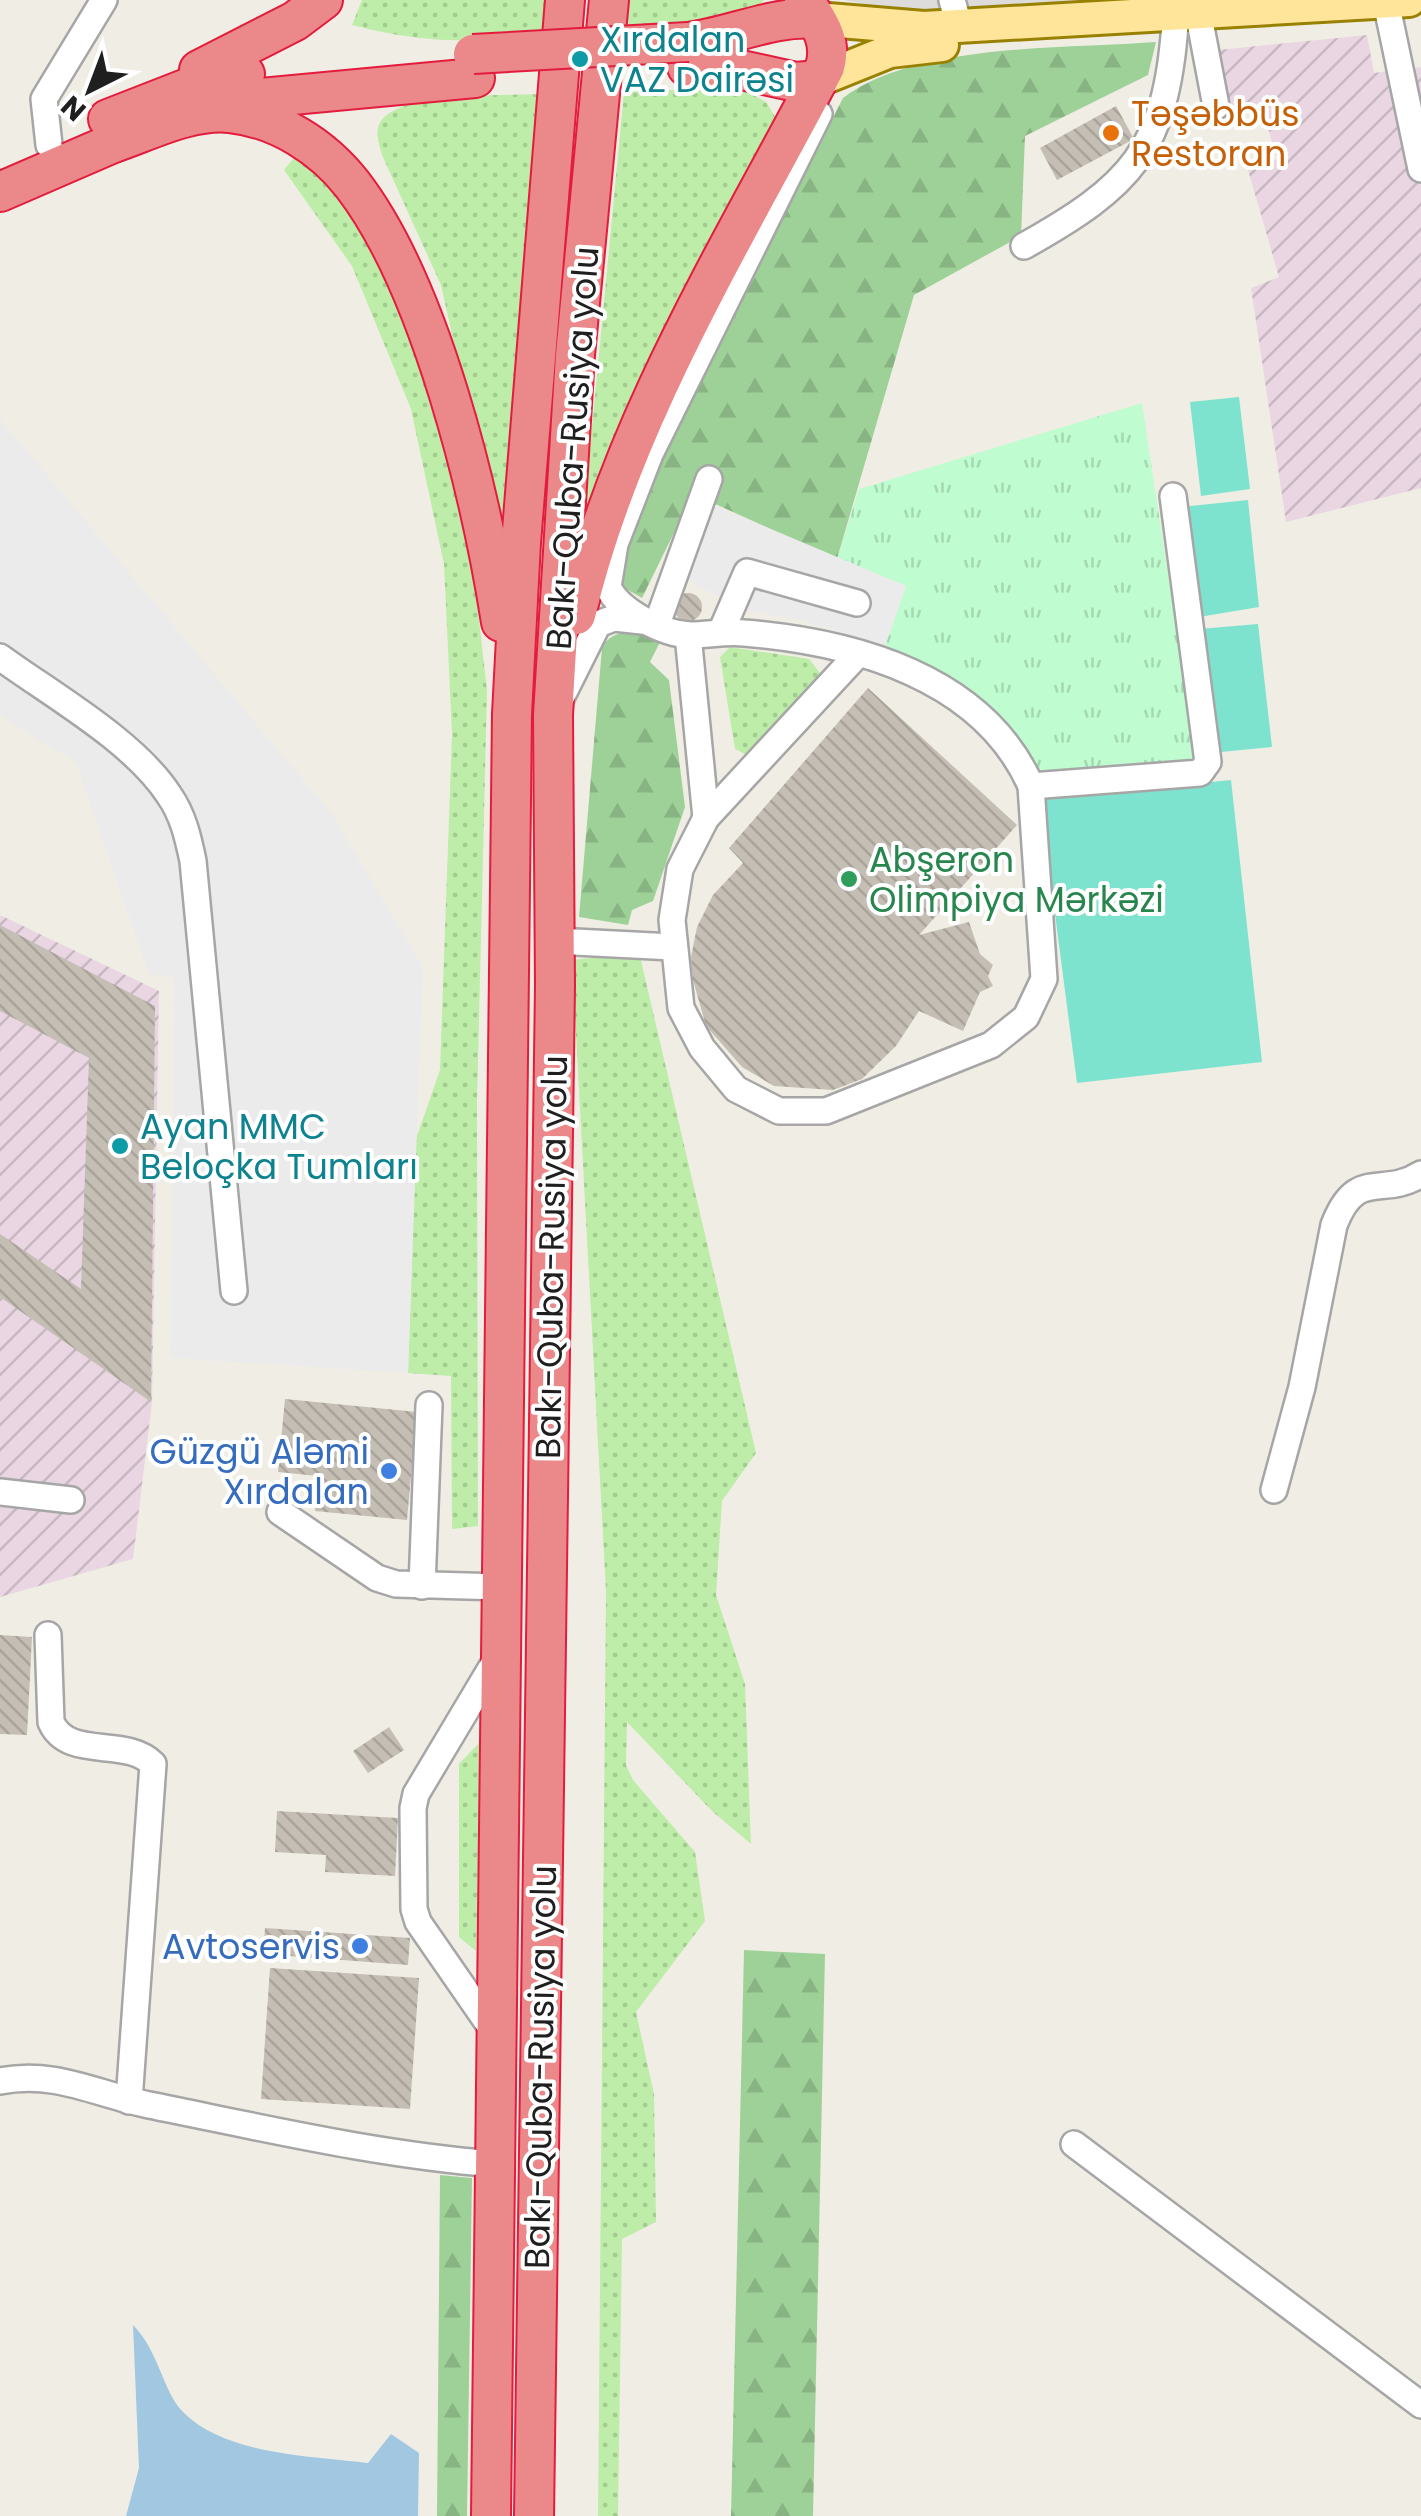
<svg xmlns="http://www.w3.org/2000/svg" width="1421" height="2516" font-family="Poppins,sans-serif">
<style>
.residential{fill:#dddcdb}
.industrial{fill:url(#industrial-furrows)}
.grass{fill:url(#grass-dots)}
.forest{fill:url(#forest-firs)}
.park{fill:url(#park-tufts)}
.pitch{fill:#7ee3ce}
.parking{fill:#ebebeb}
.water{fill:#a2c7e0}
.building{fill:url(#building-back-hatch)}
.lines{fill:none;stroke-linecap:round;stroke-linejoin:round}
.minor-casing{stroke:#a6a6a6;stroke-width:30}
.major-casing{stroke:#998100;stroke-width:38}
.highway-casing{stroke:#e31c3d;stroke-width:42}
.minor{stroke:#fff;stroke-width:25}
.major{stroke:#ffe59a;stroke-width:32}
.highway{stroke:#eb8889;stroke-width:38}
.highway-bridge-casing{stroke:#e31c3d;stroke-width:42;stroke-linecap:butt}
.highway-bridge{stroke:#eb8889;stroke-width:38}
.culture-dot{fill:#0f9aa8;stroke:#fff;stroke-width:4}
.food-dot{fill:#e8710a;stroke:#fff;stroke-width:4}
.leisure-dot{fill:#2e9e5b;stroke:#fff;stroke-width:4}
.shop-dot{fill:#3f7fe0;stroke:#fff;stroke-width:4}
.labels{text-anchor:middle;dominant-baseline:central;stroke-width:8;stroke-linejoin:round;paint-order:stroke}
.culture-label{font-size:35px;fill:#0d838f;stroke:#fff;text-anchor:start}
.food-label{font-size:35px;fill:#c56008;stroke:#fff;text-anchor:start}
.street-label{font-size:35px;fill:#1f1f1f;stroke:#fff}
.leisure-label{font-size:35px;fill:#27864d;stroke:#fff;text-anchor:start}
.shop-label{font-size:35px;fill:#366cbe;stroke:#fff;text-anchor:end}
</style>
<defs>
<pattern id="industrial-furrows" width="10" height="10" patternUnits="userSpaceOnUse" patternTransform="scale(2.5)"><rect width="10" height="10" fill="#e9d6e2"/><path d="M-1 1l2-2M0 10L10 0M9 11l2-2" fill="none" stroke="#c7b7c1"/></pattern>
<pattern id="grass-dots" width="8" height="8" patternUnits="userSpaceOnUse" patternTransform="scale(2.5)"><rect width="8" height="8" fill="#bdeda8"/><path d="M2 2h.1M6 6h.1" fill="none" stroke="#a2cb90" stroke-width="1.8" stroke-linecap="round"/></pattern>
<pattern id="forest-firs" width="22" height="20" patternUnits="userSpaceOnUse" patternTransform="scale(2.5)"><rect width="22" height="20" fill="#9ed197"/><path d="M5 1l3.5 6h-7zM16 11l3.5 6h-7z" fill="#88b382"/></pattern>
<pattern id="park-tufts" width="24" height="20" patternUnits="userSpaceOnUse" patternTransform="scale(2.5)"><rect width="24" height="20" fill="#bffccf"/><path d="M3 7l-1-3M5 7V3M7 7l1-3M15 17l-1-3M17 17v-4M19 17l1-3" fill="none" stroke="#a4d8b1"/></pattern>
<pattern id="building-back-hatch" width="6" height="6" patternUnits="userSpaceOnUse" patternTransform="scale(2.5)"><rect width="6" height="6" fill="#c5beb4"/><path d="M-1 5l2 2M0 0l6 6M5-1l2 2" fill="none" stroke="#a9a39a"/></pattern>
</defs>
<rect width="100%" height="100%" fill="#f0eee4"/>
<!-- residential -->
<polygon class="residential" points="844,0 1157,0 949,22"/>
<!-- industrial -->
<g class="industrial">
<polygon points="1367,35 1374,73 1421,67 1421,488 1286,522 1251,288 1279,277 1248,170 1277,159 1261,104 1227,107 1218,50"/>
<polygon points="0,915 159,991 152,1402 133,1559 0,1597"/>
</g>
<!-- grass -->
<g class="grass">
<path d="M362,0H547L543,37C470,42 425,44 352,25Z"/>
<polygon points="629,0 764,0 753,15 626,36"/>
<polygon points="739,87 766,102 779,123 582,532 624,92"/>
<path d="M543,94L499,546L441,285L382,155C380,146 375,135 379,125C393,90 509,96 543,94Z"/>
<polygon points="298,153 361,219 401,313 439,429 473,566 487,691 477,1103 478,1526 452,1529 451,1376 408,1373 416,1139 440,1070 452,734 444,564 411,409 352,266 284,170"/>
<polygon points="730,647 809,659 820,673 751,757 735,749 720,657"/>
<polygon points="639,952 756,1453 722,1501 716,1595 745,1684 751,1844 712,1811 627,1722 626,1765 633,1780 695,1852 705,1921 636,2012 654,2094 656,2222 622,2239 618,2516 598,2516 606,1591 572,960"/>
<polygon points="481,1741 476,1951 459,1937 459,1764"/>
</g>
<!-- forest -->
<g class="forest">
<path d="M1156,42L1148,75L1025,136L1021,236L914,295L837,559L693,494L642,598L614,582L643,493L843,98C916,43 1064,49 1156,42Z"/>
<path d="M665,632L650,662L669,680L685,807L653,901L632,910L628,925L579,917L602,648C612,626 643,632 665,632Z"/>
<polygon points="744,1950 825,1954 813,2516 731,2516"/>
<polygon points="440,2175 472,2178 467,2516 437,2516"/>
</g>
<!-- park -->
<path class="park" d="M1142,403L1196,760L1039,775C997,699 959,685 885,646L906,586L837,559L859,489Z"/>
<!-- pitch -->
<g class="pitch">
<polygon points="1239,397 1250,489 1201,496 1190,402"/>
<polygon points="1248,500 1259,607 1193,618 1181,507"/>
<polygon points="1258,624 1272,747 1211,753 1199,629"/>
<polygon points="1231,780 1262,1062 1077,1083 1040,799"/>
</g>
<!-- parking -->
<g class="parking">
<polygon points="0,419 332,814 423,967 408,1373 171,1358 174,977 149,975 76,763 0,716"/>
<polygon points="716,506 906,586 885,646 799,620 745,610 685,579"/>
</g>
<!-- water -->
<path class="water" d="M133,2325C159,2351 163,2392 183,2412C225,2455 312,2456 368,2463L391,2434L419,2453L418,2516H126L139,2468Z"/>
<!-- building -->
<g class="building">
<polygon points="1116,106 1134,139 1057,180 1040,148"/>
<circle cx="688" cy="607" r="14"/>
<polygon points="868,688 1017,825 919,935 969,922 980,954 993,965 988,976 993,986 980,992 963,1031 919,1011 896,1046 862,1079 833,1090 774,1086 742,1067 706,1026 693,980 691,957 697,927 713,895 743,863 729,848"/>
<polygon points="0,925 155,1006 151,1402 0,1297 0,1234 81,1289 89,1058 0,1011"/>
<polygon points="285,1399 417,1412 407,1520 315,1511 318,1476 278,1472"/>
<polygon points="0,1635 32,1637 27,1735 0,1734"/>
<polygon points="389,1727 404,1750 368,1773 353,1751"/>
<polygon points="277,1811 398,1818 395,1876 325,1872 326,1855 275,1852"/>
<polygon points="265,1928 410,1938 408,1965 263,1954"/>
<polygon points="270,1968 419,1978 410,2109 261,2099"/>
</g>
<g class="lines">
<!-- minor casing -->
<g class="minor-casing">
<g id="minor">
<polyline points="952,0 959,26"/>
<polyline points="1386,2 1421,169"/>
<polyline points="1200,22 1216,106"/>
<path d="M819,114L650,454L615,544L608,587C619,611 663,634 690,635C708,635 726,631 744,633C854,642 983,677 1031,786L1044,979L1026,1017L991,1045L826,1111H779L736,1089L702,1048L681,1008L672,920L680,869L706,818L858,654"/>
<polyline points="49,145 44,99 104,0"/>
<path d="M1024,246C1131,186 1166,150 1175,24"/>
<polyline points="657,624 709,479"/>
<polyline points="721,632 747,572 857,603"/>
<polyline points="688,635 706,818"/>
<path d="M0,657C52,695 134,741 169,795C183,815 188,837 193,861L234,1291"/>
<polyline points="560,700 598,624 614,618 642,621"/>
<polyline points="1031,786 1200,773 1208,762 1173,496"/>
<polyline points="555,941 673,947"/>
<path d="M1274,1490L1302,1387L1334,1225C1357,1166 1382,1199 1421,1174"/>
<polyline points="0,1492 71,1500"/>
<polyline points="280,1512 377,1578 396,1584 502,1587"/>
<polyline points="422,1586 429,1405"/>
<path d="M48,1635L51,1722C68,1761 126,1736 153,1764L129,2101"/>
<polyline points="497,2036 418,1922 414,1909 413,1808 416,1794 499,1655"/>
<path d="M0,2081C55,2070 96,2094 149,2105C264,2128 378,2155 496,2164"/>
<polyline points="1074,2144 1421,2405"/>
</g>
</g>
<!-- major casing -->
<g class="major-casing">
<g id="major">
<polyline points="816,19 924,28 1409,0"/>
<polyline points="818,80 890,51 942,45"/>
</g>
</g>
<!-- highway casing -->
<g class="highway-casing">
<g id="highway">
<path d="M688,42C730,37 774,15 816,19"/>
<polyline points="687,67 737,69 796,82 818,80"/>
<polyline points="199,70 295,21 323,0"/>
<polyline points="218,102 475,78"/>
<polyline points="108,119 190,87 245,74"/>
<path d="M113,143C149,131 191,109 230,113C278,118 323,147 352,184C431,286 481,495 501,622"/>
<polyline points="0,192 134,134"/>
<path d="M576,615C622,420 733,243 825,67C833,40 818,22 804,0"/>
<polyline points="491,2516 512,714 521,543 565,0"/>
<polyline points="534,2516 555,985 553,715 575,355 609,0"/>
</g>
</g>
<!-- minor -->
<use href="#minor" class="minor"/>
<!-- major -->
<use href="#major" class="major"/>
<!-- highway -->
<use href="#highway" class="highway"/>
<!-- highway-bridge casing -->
<g class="highway-bridge-casing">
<polyline id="highway-bridge" points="473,54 688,42"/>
</g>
<!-- highway-bridge -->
<use href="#highway-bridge" class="highway-bridge"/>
</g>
<!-- markers -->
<g class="culture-dot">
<circle cx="580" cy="59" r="10"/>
<circle cx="120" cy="1146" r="10"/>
</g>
<circle class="food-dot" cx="1111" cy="133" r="10"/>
<circle class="leisure-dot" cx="849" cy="879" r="10"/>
<g class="shop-dot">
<circle cx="389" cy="1471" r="10"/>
<circle cx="360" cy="1946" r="10"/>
</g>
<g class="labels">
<!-- culture labels -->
<g class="culture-label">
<text x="600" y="39">Xırdalan<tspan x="600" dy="40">VAZ Dairəsi</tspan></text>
<text x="140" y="1126">Ayan MMC<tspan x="140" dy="40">Beloçka Tumları</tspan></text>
</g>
<!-- food labels -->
<g class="food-label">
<text x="1131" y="113">Təşəbbüs<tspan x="1131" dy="40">Restoran</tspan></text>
</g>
<!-- street labels -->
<g class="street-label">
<text transform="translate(572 448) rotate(-86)">Bakı-Quba-Rusiya yolu</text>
<text transform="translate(551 1257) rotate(-89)">Bakı-Quba-Rusiya yolu</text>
<text transform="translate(540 2067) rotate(-89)">Bakı-Quba-Rusiya yolu</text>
</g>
<!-- leisure labels -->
<g class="leisure-label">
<text x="869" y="859">Abşeron<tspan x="869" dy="40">Olimpiya Mərkəzi</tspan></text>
</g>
<!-- shop labels -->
<g class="shop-label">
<text x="369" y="1451">Güzgü Aləmi<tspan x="369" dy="40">Xırdalan</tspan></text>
<text x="340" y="1946">Avtoservis</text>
</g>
</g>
<!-- north arrow -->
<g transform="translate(90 90) rotate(222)" stroke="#ffffff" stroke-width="8" paint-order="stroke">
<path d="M0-8L18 38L0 25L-18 38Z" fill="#1f1f1f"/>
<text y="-15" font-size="28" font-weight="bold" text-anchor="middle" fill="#1f1f1f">N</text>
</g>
</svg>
